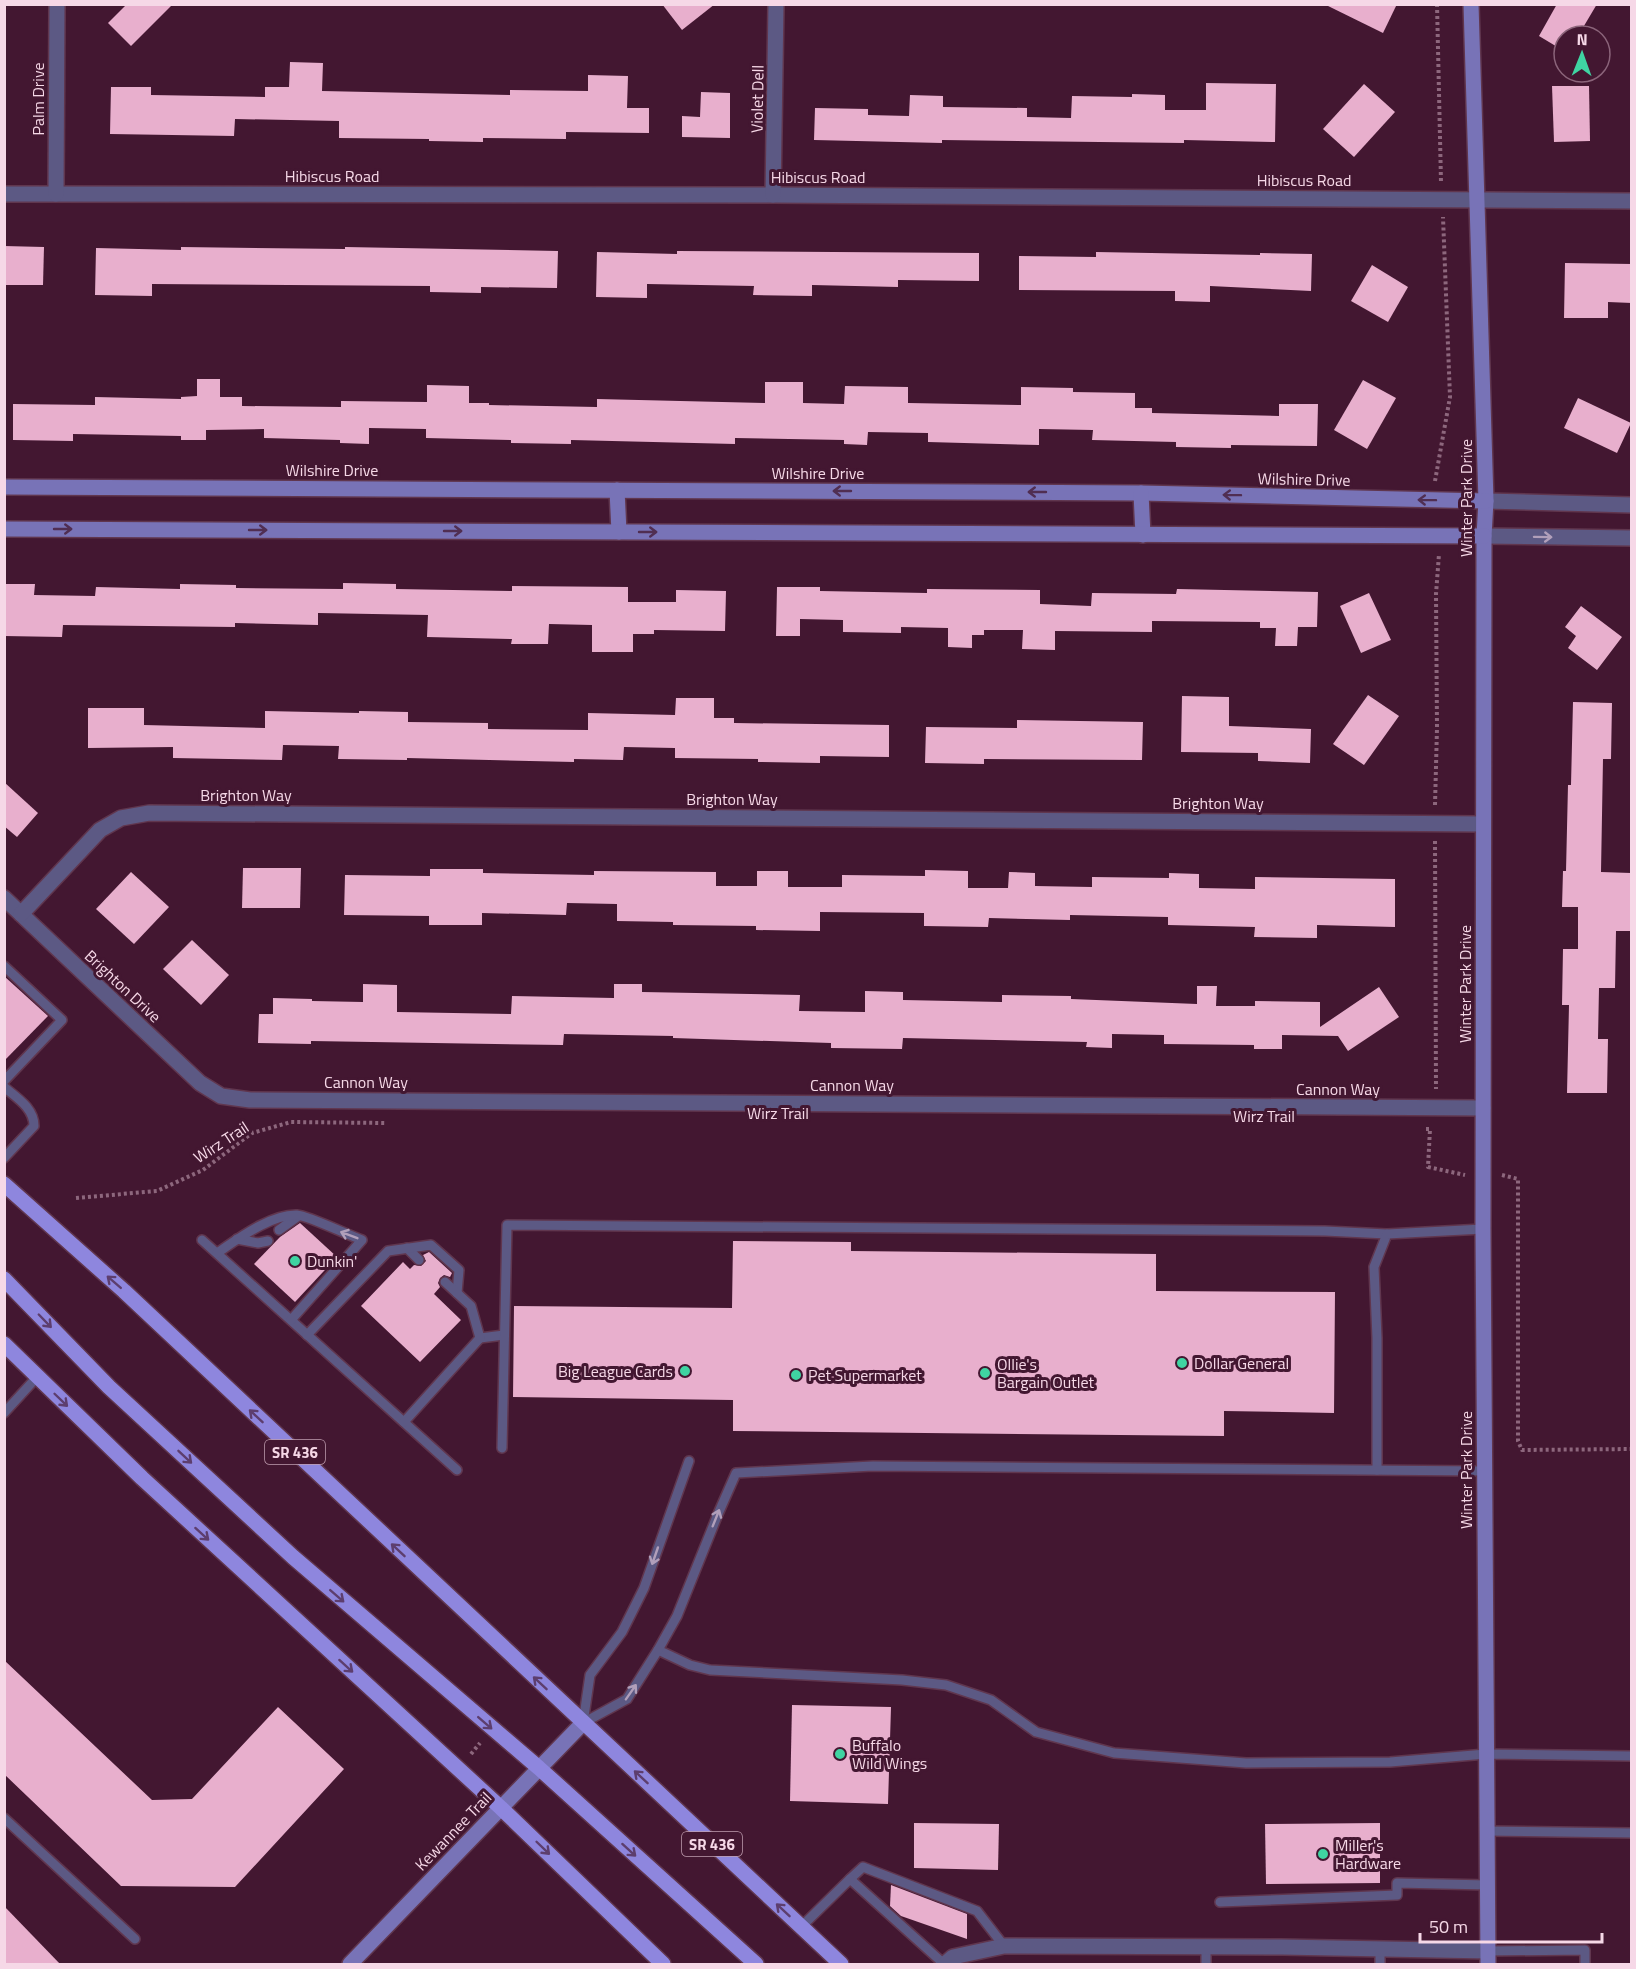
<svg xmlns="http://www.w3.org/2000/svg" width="1636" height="1969" font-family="'Titillium Web',sans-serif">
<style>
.building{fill:#e8afcd}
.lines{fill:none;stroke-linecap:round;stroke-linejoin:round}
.lane-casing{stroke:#60364e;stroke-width:12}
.street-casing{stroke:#60364e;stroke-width:18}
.secondary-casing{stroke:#60364e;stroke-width:18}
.primary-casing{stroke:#60364e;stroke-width:18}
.path{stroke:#8d677d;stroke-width:4;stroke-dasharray:3 3;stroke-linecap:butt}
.lane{stroke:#5c5984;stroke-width:9}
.street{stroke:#5c5984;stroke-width:15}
.secondary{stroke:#7873b7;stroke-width:15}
.primary{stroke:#8e86de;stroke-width:15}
.oneway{stroke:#502e52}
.oneway2{stroke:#b19fba}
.oneway3{stroke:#5d3e6e}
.poi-dot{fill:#3fd4a2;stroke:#431731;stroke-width:2}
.labels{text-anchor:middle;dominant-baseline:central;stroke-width:6;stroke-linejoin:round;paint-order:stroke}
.shield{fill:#431731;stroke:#c09eb0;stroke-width:1.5}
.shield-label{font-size:15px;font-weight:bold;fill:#f6d8e7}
.street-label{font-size:16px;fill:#f6d8e7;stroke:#431731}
.poi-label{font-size:16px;fill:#f6d8e7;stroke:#431731;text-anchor:start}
</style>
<rect width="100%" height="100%" fill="#431731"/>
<!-- building -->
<g class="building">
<polygon points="127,4 173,4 131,46 108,23"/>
<polygon points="662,4 715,4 682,30"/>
<polygon points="1324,4 1397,4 1383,33"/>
<polygon points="1557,4 1597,4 1578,36 1564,36 1564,51 1539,36"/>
<polygon points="290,62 323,63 322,91 510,95 510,90 588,91 588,75 628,76 627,108 649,108 649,133 566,132 566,139 483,138 483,142 429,141 429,139 339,138 339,121 235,119 234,136 110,134 111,87 151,87 151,95 265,97 265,87 289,87"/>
<polygon points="1206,83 1276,84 1275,142 1184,140 1184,143 942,140 942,143 814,140 815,108 868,109 868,115 909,116 910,95 943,96 943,107 1027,108 1027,117 1071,118 1072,96 1132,97 1132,94 1165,95 1165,110 1206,110"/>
<polygon points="1364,84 1395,112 1354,157 1323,129"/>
<polygon points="1552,86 1589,86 1590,141 1554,142"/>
<polygon points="701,92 730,93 730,138 682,137 682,116 700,117"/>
<polygon points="4,246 44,247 43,285 4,285"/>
<polygon points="181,247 345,249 345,247 558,251 557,288 481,287 481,293 430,292 430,286 152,284 152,296 95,295 96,248 181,250"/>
<polygon points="677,251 979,253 979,281 898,280 898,287 812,285 812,296 753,295 754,286 647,284 647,298 596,297 597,252 677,254"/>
<polygon points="1096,252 1260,255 1260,253 1312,254 1311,291 1210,286 1210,302 1175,301 1175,291 1019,290 1019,256 1096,257"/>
<polygon points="1565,263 1632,264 1632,303 1608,302 1608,318 1564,318"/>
<polygon points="1372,265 1408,287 1388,322 1351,301"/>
<polygon points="197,379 220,379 220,397 242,397 242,406 341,407 341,401 427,402 427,385 469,386 469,403 489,403 489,405 597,407 597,399 765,403 765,382 803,382 803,403 844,404 845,386 908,387 908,403 1021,405 1021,387 1073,388 1073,392 1135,393 1135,408 1152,408 1152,413 1279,416 1279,404 1318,404 1317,446 1231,445 1231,448 1176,447 1176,442 1092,440 1093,430 1039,429 1039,445 928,442 928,433 868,432 867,445 844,444 844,440 735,438 735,444 571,440 571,444 511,443 511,440 426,438 426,429 369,428 369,444 340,443 340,440 264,438 264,429 206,430 206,440 181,440 181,436 73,434 73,441 13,440 13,404 95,405 95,397 181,399 181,397 197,396"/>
<polygon points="1363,380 1396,398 1367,449 1334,430"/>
<polygon points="1578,398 1631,423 1617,453 1564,428"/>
<polygon points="343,583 396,584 396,589 512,591 512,586 628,587 628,602 676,602 676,590 726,591 725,631 654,630 654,634 633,634 633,652 592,652 592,625 549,624 548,644 511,644 512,639 427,637 428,615 318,613 318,625 235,623 235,627 63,625 62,637 4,636 4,584 35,584 34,595 95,596 96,587 180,589 180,584 236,585 236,588 343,589"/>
<polygon points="777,587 820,587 820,591 927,593 927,589 1040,590 1040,604 1091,606 1092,593 1176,594 1177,589 1318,592 1317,627 1298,627 1297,646 1275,646 1276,628 1260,628 1260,622 1152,621 1152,632 1055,631 1055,650 1022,649 1023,630 984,630 984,635 972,635 972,648 948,647 948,628 901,627 901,633 843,632 843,620 800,619 800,636 776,636"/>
<polygon points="1369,593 1391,640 1361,653 1340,606"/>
<polygon points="1581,606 1622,637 1597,670 1568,648 1576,636 1565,627"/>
<polygon points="1368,695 1399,716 1364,765 1333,744"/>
<polygon points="1182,696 1229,697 1229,726 1311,729 1310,763 1258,761 1258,753 1181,752"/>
<polygon points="676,698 714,698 714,718 734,718 734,723 889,725 889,757 820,756 820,763 758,762 758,759 675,758 675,748 624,747 623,760 574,759 574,762 407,758 407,760 338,759 339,746 283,745 282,760 173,758 173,747 88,748 88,708 144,708 144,725 265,728 265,711 359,713 359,711 408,712 408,722 488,723 488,729 588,730 588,713 675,715"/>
<polygon points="1573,702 1612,703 1611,759 1603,759 1601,872 1631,873 1630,931 1616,931 1615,988 1599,988 1598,1039 1608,1039 1607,1093 1567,1093 1569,1005 1562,1005 1563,949 1578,949 1578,907 1562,907 1563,871 1566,871 1568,785 1571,785"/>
<polygon points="1017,720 1143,722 1142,760 984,759 984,764 925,763 926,727 1017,728"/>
<polygon points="4,782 38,813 17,837 4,826"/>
<polygon points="243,868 301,868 300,908 242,908"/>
<polygon points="430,869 483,869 483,873 594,875 594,871 716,872 716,886 757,886 757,871 788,871 788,887 842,887 842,875 925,876 925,870 968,871 968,888 1008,888 1009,872 1035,873 1035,886 1092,887 1092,877 1169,878 1169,873 1199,874 1199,888 1255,889 1255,877 1395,879 1395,927 1317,925 1317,938 1254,937 1255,927 1168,925 1168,917 1070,915 1070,920 989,918 988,927 924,926 924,913 820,912 820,931 756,930 756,926 673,925 673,922 617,921 617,904 567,903 566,915 482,913 482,925 429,925 429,916 344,915 345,875 430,876"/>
<polygon points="131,872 169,907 134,944 96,909"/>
<polygon points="192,940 229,975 201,1005 163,969"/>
<polygon points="4,976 48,1016 4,1061"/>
<polygon points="363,984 397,985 397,1012 511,1014 512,996 614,998 614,984 642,984 642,992 800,995 799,1011 865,1012 865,991 903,992 903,1000 1002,1002 1002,995 1071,996 1071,999 1197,1004 1197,986 1217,986 1216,1006 1255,1006 1255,1001 1320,1002 1320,1027 1379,987 1399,1017 1348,1051 1338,1036 1282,1035 1282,1049 1254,1049 1254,1045 1164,1044 1164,1035 1112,1034 1112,1048 1086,1047 1087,1042 903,1038 902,1049 831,1048 831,1043 673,1038 673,1036 564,1034 563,1045 311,1041 311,1044 258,1043 259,1014 273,1014 273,998 312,999 312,1001 363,1002"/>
<polygon points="300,1223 337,1257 295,1302 254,1264 280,1237"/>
<polygon points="733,1241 851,1242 851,1251 1156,1254 1156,1291 1335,1292 1334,1413 1224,1411 1224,1436 733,1431 733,1400 513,1397 514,1306 732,1308"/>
<polygon points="429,1252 452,1273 450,1277 444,1275 440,1278 438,1283 440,1287 434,1294 461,1320 420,1362 361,1306 403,1262 410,1269 414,1265 421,1266 426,1261 423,1255"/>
<polygon points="4,1660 152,1800 192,1799 278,1707 344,1769 235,1887 121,1886 4,1774"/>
<polygon points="792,1705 891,1707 888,1804 790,1801"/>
<polygon points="914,1823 999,1824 998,1870 914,1868"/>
<polygon points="1380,1823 1380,1883 1266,1884 1265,1824"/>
<polygon points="891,1885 967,1914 967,1939 901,1916 890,1906"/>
<polygon points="4,1906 61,1965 4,1965"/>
</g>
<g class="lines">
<!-- lane casing -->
<g class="lane-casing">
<g id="lane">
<polyline points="4,966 62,1020 4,1081"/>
<path d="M4,1087C17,1098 34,1108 34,1126L4,1158"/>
<polyline points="279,1230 297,1217"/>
<polyline points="237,1239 258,1243 268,1241"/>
<polyline points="202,1240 457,1470"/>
<polyline points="407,1248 419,1260"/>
<path d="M217,1253C238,1239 271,1214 297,1215C309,1216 348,1235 362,1240L291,1320"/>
<polyline points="307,1335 388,1251 431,1245 459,1270 457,1293"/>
<polyline points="480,1338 504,1335"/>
<polyline points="4,1413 37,1377"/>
<polyline points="404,1422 480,1338 471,1306 445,1282"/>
<polyline points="502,1448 507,1225 1325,1231 1387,1234"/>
<polyline points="1377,1470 1377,1338 1374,1267 1387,1234 1483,1229"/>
<polyline points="658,1650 690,1665 710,1670 902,1680 946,1685 991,1700 1036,1732 1114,1753 1246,1763 1390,1762 1486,1754 1632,1756"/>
<polyline points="583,1723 627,1699 658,1650 677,1616 718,1514 736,1473 873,1466 1483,1471"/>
<polyline points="583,1723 590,1675 622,1632 644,1588 689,1461"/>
<polyline points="4,1818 135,1939"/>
<polyline points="1487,1831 1632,1833"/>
<polyline points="850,1879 863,1867 977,1911 1004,1946"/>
<polyline points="1220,1902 1397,1895 1397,1883 1488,1885"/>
<polyline points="801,1927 850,1879 944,1964"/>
<polyline points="1488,1951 1585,1950 1585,1964"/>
<polyline points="1206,1964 1206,1947"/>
<polyline points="1380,1964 1380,1948"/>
</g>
</g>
<!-- street casing -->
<g class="street-casing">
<g id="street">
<polyline points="4,194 773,195 1632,201"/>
<polyline points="56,194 57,4"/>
<polyline points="773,195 776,4"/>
<polyline points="1486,501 1632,505"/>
<polyline points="1484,536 1632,538"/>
<polyline points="4,898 200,1083 221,1096 250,1100 1483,1108"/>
<polyline points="21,914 100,830 121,818 149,813 1483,824"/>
<polyline points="945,1964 953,1957 1004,1946 1282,1947 1488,1951"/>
</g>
</g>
<!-- secondary casing -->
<g class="secondary-casing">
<g id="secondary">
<polyline points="1471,4 1486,501 1484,536 1483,1229 1488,1964"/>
<polyline points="4,487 1141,493 1486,501"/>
<polyline points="617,490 619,532"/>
<polyline points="1141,493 1143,535"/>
<polyline points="4,529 1484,536"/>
<polyline points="350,1964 583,1723"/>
</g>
</g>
<!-- primary casing -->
<g class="primary-casing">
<g id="primary">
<polyline points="4,1184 124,1291 841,1964"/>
<polyline points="4,1279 109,1387 293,1557 539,1768 756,1964"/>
<polyline points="4,1344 142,1478 501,1808 663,1964"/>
</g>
</g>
<!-- path -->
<g class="path">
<polyline points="1437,4 1441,182"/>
<polyline points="1435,481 1450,397 1443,217"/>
<polyline points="1435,805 1437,728 1436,594 1439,554"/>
<polyline points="1435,841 1436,1089"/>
<polyline points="1426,1129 1430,1129 1428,1167 1465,1175"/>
<polyline points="1502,1175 1518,1179 1518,1441 1522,1450 1632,1449"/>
<polyline points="76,1198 157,1191 203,1170 252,1133 291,1122 386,1123"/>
<polyline points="471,1754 480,1743"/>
</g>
<!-- lane -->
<use href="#lane" class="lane"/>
<!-- street -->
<use href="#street" class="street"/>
<!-- secondary -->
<use href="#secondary" class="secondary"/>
<!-- primary -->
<use href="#primary" class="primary"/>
</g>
<!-- one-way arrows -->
<defs><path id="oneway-shaft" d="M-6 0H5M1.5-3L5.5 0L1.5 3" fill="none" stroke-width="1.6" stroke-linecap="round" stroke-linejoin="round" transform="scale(1.5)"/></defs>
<g class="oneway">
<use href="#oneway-shaft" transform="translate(842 491) rotate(-180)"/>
<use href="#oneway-shaft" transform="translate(1037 492) rotate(-180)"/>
<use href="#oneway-shaft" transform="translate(1232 495) rotate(-179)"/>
<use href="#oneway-shaft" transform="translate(1427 500) rotate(-179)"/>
<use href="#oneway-shaft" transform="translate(63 529)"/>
<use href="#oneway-shaft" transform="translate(258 530)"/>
<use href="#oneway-shaft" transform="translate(453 531)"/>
<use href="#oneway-shaft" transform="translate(648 532)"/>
</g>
<g class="oneway2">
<use href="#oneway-shaft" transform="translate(1543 537) rotate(1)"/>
<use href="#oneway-shaft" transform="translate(349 1235) rotate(-159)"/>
<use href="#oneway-shaft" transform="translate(716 1518) rotate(-68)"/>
<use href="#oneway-shaft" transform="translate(655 1556) rotate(109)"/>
<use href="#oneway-shaft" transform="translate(631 1692) rotate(-55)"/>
</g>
<g class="oneway3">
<use href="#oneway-shaft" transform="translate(114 1282) rotate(-139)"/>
<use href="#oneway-shaft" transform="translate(45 1321) rotate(46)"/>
<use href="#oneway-shaft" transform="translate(61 1400) rotate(44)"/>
<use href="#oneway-shaft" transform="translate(256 1416) rotate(-137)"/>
<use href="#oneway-shaft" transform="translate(185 1457) rotate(43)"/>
<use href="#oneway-shaft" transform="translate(202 1534) rotate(42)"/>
<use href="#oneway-shaft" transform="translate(398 1550) rotate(-137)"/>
<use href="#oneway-shaft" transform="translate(337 1596) rotate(41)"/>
<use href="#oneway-shaft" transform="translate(346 1666) rotate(42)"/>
<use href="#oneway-shaft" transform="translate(540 1683) rotate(-137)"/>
<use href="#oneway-shaft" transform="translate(485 1723) rotate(41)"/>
<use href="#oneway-shaft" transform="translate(641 1777) rotate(-137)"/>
<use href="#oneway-shaft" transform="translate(543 1848) rotate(44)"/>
<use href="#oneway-shaft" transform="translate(629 1850) rotate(42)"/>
<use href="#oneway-shaft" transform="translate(783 1910) rotate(-137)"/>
</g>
<!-- markers -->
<g class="poi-dot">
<circle cx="295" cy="1261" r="6"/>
<circle cx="1182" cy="1363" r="6"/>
<circle cx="685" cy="1371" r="6"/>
<circle cx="985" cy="1373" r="6"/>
<circle cx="796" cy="1375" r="6"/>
<circle cx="840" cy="1754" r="6"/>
<circle cx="1323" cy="1854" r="6"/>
</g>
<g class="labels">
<!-- shield labels -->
<g class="shield">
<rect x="265" y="1440" width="60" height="24" rx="4.5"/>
<rect x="682" y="1832" width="60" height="24" rx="4.5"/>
</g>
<g class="shield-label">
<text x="295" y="1452">SR 436</text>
<text x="712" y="1844">SR 436</text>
</g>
<!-- street labels -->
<g class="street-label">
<text transform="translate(38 99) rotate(-90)">Palm Drive</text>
<text transform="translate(757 99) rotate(-89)">Violet Dell</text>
<text x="332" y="176">Hibiscus Road</text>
<text x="818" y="177">Hibiscus Road</text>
<text x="1304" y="180">Hibiscus Road</text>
<text x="332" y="470">Wilshire Drive</text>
<text x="818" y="473">Wilshire Drive</text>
<text transform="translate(1304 479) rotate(1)">Wilshire Drive</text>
<text transform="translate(1466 498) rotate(-90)">Winter Park Drive</text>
<text x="246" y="795">Brighton Way</text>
<text x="732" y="799">Brighton Way</text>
<text x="1218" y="803">Brighton Way</text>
<text transform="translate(1465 984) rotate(-90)">Winter Park Drive</text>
<text transform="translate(123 986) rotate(43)">Brighton Drive</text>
<text x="366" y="1082">Cannon Way</text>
<text x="852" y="1085">Cannon Way</text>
<text x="1338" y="1089">Cannon Way</text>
<text x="778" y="1113">Wirz Trail</text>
<text x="1264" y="1116">Wirz Trail</text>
<text transform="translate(221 1142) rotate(-33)">Wirz Trail</text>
<text transform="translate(1466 1470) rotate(-90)">Winter Park Drive</text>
<text transform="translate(453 1831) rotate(-46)">Kewannee Trail</text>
</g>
<!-- poi labels -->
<g class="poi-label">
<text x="307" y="1261">Dunkin'</text>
<text x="1194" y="1363">Dollar General</text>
<text x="997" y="1364">Ollie's<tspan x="997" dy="18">Bargain Outlet</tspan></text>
<text x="673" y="1371" text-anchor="end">Big League Cards</text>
<text x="808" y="1375">Pet Supermarket</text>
<text x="852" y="1745">Buffalo<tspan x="852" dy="18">Wild Wings</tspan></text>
<text x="1335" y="1845">Miller's<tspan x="1335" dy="18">Hardware</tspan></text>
</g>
</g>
<!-- border -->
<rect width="1636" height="1969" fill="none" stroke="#f6d8e7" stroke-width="12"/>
<!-- north arrow -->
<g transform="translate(1582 54) rotate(1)"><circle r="28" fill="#431731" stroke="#8b647a" stroke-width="1.5"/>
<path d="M0-4.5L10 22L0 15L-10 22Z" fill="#3fd4a2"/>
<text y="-9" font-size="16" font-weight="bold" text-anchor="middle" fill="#f6d8e7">N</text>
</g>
<!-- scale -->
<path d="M1420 1933v9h182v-9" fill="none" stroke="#f6d8e7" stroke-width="3"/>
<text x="1429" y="1933" font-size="18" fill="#f6d8e7" stroke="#431731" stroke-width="4.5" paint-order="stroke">50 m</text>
</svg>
